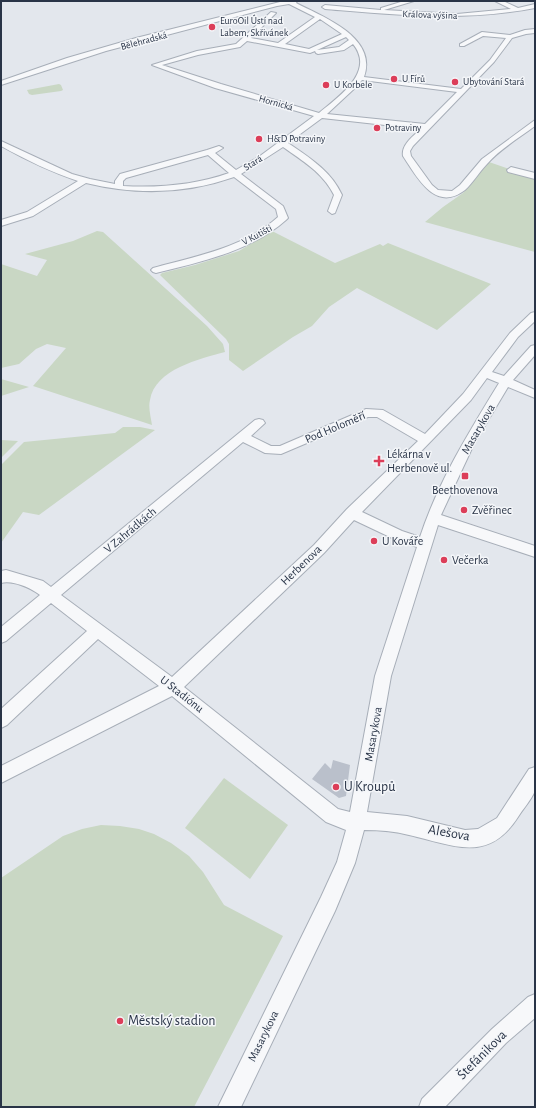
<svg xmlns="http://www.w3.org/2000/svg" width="536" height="1108" font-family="'Alegreya Sans',sans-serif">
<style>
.green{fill:#c9d7c4}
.building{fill:#bac0cb}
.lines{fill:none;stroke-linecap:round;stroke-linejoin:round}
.minor-casing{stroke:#a7aeb8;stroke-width:2}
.minor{fill:#f7f8fa;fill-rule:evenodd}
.poi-dot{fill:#dc3e59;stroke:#f4f6f9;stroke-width:1.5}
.labels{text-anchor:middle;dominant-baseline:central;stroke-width:3;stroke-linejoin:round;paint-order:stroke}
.far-street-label{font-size:10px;fill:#293447;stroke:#f4f6f9}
.far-poi-label{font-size:10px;fill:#293447;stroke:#f4f6f9;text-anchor:start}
.street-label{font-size:12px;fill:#293447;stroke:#f4f6f9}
.poi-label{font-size:12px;fill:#293447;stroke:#f4f6f9;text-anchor:start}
.near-poi-label{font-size:14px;fill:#293447;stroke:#f4f6f9;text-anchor:start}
.near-street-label{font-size:14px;fill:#293447;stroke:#f4f6f9}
</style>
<rect width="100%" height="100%" fill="#e3e7ed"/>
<!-- green -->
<g class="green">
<polygon points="59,84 61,85 63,90 61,91 32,95 29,94 27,90"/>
<polygon points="489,162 512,170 535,175 535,252 425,222 443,207 463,193"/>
<path d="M97,231L103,232L207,326L223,344L225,352C200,359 155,369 150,400C148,407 151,418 152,425L33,386L66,348L47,344L36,349L19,364L1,368V264L37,276L47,260L25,254L73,241Z"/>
<polygon points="272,231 335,263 380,244 383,246 388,243 491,284 437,330 357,288 329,307 312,326 293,337 243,371 229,360 229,344 226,339 160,275 162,273 195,265 239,251"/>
<polygon points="1,379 29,387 1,396"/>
<polygon points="123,427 140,427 155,430 39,515 23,512 1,543 1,465 24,442 115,433"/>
<polygon points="1,440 18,441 1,458"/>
<polygon points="224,778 288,825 250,879 185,828"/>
<polygon points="101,825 120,826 139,829 154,834 171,843 189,856 203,872 224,905 283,936 194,1107 1,1107 1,878 63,836 82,829"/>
</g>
<!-- building -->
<polygon class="building" points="333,760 350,765 346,796 339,798 312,779 325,763 331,769"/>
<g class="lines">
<!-- minor casing -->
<g class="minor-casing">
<g id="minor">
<path d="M284,1H297L296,3C323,17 378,37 364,77L461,89L490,60L506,38L483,36L464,46H460V44L482,32L510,35L525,30L535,29V33L526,34L512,38L494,62L413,146L410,151L411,156L432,185L438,190L452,191L460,185L482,159L535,120V126C519,138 500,149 487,164C479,172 473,183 465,190C435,213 417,177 403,156C401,145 413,136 421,129L322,118L288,143C310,158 331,171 342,195L335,213L332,214L328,211L334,195C323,173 303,161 283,147L241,174L283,206L288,218L286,220C251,251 201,262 156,273L153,272L151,270L153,268C196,256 244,248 278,217L276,209L234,177C186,194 135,195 86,183L33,216L1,226V220L27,212L78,181C51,172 26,160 1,146V141L72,174L90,179L115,184V181L120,174L207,150L219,146L223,148L215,153L236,170L260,156L314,116L215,88L152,65L197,51L236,44L271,12L276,13L251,38L278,43L315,17L289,4L277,6L106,51L1,85V81L67,58L136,38ZM320,19L342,34L309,49L285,44ZM346,37L349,40L339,47L317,50ZM247,41L310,53L315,51L316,53L318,54L344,50L353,44C376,72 338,97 319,113L221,84L162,65L198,55L240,47ZM362,80L457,92L425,124L327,114L355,88ZM208,155L229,173C195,185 159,188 123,186V181L126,178Z"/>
<path d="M404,1H414L384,10L457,14L511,9L495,1H503L518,8L535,4V8C463,22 398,15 325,9L322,7L325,5L381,10V8Z"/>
<polygon points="511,167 535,173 535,179 508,172 507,170"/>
<path d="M535,312V321L518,337L492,372L504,376L531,346L535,345V355L513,380L535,390V398L508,387L474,444L441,515L535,546V557L438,525L391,676L367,812L407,816L465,830L478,829L497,818L529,769L535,767C535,774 536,785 535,791C531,800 523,809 518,817C488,864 453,845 409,835C394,831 379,830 364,830L355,863L335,911L241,1107H218L321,897L337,862L346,830L326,822L172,696L1,783V766L159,686L98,639L7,725L1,728V709L87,631L51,603L6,641L1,643V627L40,595C31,588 13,580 1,583V571L6,570L43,581L51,587L255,420L259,419L263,420L265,423L251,436L271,446H280L366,409L383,410L425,434L463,394L510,333L531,313ZM487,378L499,383C469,432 438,482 420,537L402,531L362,512L471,400ZM368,417H377L418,441L347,509L314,545L172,677L61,595L243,442L265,453L281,454ZM354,520L392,538L417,547L375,676L350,812L338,809L184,687L324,553Z"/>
<polygon points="535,994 535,1018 506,1043 445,1107 419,1107 422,1099 492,1029 528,997"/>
</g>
</g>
<!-- minor -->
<use href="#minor" class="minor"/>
</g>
<!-- markers -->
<g class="poi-dot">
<circle cx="212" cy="27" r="4"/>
<circle cx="394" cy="79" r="4"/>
<circle cx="455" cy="82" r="4"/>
<circle cx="326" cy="85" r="4"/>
<circle cx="377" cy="128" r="4"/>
<circle cx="259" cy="139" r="4"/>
<path d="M377 455h4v4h4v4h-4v4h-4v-4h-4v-4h4z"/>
<rect x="461" y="472" width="8" height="8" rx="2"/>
<circle cx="464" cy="510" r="4"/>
<circle cx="374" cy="541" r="4"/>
<circle cx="444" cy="560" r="4"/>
<circle cx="336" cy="787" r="4"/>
<circle cx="120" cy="1021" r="4"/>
</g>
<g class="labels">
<!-- far-street labels -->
<g class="far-street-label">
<text transform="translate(430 15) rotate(2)">Králova výšina</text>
<text transform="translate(144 41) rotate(-15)">Bělehradská</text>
<text transform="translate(276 103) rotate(16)">Hornická</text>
<text transform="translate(253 163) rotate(-32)">Stará</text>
<text transform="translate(257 235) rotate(-28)">V Kutišti</text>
</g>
<!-- far-poi labels -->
<g class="far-poi-label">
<text x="220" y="21">EuroOil Ústí nad<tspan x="220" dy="12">Labem, Skřivánek</tspan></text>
<text x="402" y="79">U Fírů</text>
<text x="463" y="82">Ubytování Stará</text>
<text x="334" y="85">U Korbele</text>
<text x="385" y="128">Potraviny</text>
<text x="267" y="139">H&amp;D Potraviny</text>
</g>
<!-- street labels -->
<g class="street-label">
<text transform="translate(335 427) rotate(-23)">Pod Holoměří</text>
<text transform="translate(478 429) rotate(-60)">Masarykova</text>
<text transform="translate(130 530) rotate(-40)">V Zahrádkách</text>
<text transform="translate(301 565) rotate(-44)">Herbenova</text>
<text transform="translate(182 694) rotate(38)">U Stadiónu</text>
<text transform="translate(373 734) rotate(-80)">Masarykova</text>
<text transform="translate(263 1036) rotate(-64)">Masarykova</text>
</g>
<!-- poi labels -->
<g class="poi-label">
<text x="387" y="454">Lékárna v<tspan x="387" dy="14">Herbenově ul.</tspan></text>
<text x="465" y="490" text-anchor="middle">Beethovenova</text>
<text x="472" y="510">Zvěřinec</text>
<text x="382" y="541">U Kováře</text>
<text x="452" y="560">Večerka</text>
</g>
<!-- near-poi labels -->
<g class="near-poi-label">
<text x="344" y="787">U Kroupů</text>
<text x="128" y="1021">Městský stadion</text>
</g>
<!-- near-street labels -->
<g class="near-street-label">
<text transform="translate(449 833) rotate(10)">Alešova</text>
<text transform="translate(482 1055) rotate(-45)">Štefánikova</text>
</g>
</g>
<!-- border -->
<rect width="536" height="1108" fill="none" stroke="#293447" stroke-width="4"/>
</svg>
